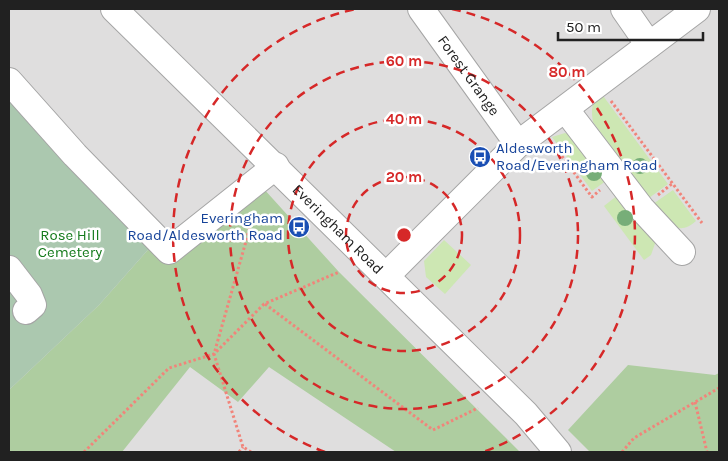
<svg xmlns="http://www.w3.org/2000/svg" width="728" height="461" font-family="Karla,sans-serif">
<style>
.residential{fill:#dfdede}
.grass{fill:#cde7b3}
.forest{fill:#aecda0}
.cemetery{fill:#abc8af}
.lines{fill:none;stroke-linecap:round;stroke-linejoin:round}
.minor-casing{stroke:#a5a5a5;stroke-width:28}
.path{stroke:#f1847a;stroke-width:3;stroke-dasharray:2.5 2.5;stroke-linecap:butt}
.minor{stroke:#fff;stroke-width:26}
.tree{fill:#77ae78}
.ring{fill:none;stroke:#d62828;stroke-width:2.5;stroke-dasharray:9 6}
.labels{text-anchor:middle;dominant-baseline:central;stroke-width:5;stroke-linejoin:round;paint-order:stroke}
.street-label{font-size:15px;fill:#212121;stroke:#fff}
.transit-label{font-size:15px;fill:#164399;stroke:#fff;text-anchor:start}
.park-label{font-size:15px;fill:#147a1b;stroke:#fff}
.centre{fill:#d62828;stroke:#fff;stroke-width:2.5}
.ring-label{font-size:15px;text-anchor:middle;font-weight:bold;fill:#d62828;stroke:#fff;stroke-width:5;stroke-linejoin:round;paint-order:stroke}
</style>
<rect width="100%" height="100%" fill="#f1eee9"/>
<!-- residential -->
<rect class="residential" x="9" y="9" width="710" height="443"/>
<!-- grass -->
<g class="grass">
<path d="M601,93L668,184L649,198L593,122C591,110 591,102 601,93Z"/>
<polygon points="565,133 581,140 610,178 592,191 552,137"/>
<path d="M673,190L696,221C676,239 666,219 653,204Z"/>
<polygon points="623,191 657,238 651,255 644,260 604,206"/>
<polygon points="444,240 471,265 445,294 426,277 424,261"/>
</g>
<!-- forest -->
<g class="forest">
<polygon points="253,177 339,272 520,452 396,452 269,367 238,402 190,367 122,452 9,452 9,390 99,305 154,243 201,222"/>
<polygon points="628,365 715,375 719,373 719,452 590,452 568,430"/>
</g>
<!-- cemetery -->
<polygon class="cemetery" points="9,90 154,243 99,305 9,390"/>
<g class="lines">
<!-- minor casing -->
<g class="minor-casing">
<g id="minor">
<path id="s1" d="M114,9L526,414L558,452"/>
<path id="s2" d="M421,9L518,144"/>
<polyline points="624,9 649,45"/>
<polyline points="9,81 75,155 169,251 276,166"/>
<polyline points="566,110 641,208 682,252"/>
<polyline points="9,269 29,295 33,305 26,311"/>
<polyline points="386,276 518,144 697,9"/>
</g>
</g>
<!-- path -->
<g class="path">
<polyline points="611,101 702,223"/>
<polyline points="553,144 592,197 600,190"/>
<polyline points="658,195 673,183"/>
<polyline points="265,304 433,430 478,408"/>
<polyline points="695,402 707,452"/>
<polyline points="84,452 169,368 214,354 264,304 339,272"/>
<polyline points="239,452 243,447"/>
<polyline points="251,452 243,447 214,354 254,213"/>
<polyline points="622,452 634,438 719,388"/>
</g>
<!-- minor -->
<use href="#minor" class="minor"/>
</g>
<!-- trees -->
<g class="tree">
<circle cx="640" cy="166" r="8"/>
<circle cx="594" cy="173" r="8"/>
<circle cx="625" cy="218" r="8"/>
</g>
<!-- distance rings -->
<g class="ring">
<circle cx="404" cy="235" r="58"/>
<circle cx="404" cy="235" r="116"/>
<circle cx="404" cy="235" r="174"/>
<path d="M325 452A231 231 0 0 1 356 9M452 9A231 231 0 0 1 483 452"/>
</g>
<!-- icons -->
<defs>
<g id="bus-disc" transform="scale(1.125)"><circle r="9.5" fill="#1a4fb4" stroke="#fff"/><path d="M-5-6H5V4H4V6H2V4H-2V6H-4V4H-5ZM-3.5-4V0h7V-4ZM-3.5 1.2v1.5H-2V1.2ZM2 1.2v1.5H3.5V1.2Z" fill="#fff"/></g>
</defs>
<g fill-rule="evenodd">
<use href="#bus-disc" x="480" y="157"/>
<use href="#bus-disc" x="299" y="227"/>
</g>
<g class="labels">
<!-- street labels -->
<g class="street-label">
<text stroke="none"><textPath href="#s2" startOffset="82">Forest Grange</textPath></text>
<text stroke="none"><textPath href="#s1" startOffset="314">Everingham Road</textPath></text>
</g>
<!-- transit labels -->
<g class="transit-label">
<text x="496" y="148">Aldesworth<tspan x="496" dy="17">Road/Everingham Road</tspan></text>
<text x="283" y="218" text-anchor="end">Everingham<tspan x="283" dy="17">Road/Aldesworth Road</tspan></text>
</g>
<!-- park labels -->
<g class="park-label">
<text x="70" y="235">Rose Hill<tspan x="70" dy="17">Cemetery</tspan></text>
</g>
</g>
<circle cx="404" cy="235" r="8" class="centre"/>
<g class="ring-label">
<text x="404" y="66">60 m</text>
<text x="567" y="77">80 m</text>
<text x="404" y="124">40 m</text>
<text x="404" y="182">20 m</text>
</g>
<!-- border -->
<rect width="728" height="461" fill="none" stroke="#212121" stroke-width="20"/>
<!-- scale -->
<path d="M558 32v8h145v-8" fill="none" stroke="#212121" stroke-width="2.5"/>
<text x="566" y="32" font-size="15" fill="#212121" stroke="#ffffff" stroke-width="4" paint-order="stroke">50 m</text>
</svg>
